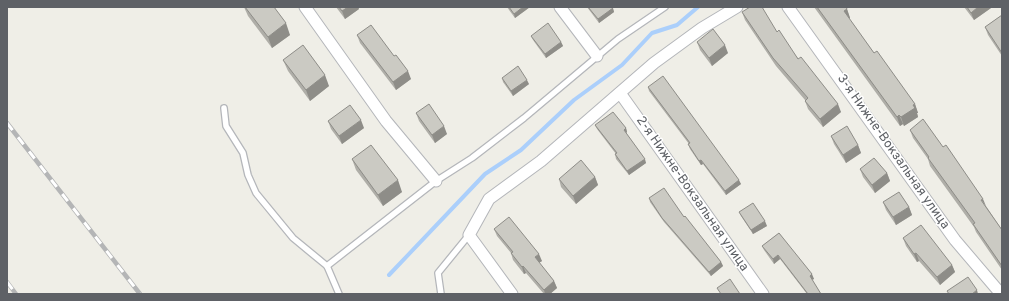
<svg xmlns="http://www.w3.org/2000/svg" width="1009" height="301" font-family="Overpass,sans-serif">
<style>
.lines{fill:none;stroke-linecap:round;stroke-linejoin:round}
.stream{stroke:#abcffb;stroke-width:4}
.lane-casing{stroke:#b4b6ba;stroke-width:8}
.street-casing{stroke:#b4b6ba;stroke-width:13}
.lane{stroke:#fff;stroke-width:5.5}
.street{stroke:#fff;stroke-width:11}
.rail-casing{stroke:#b4b5b6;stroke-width:4.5}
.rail{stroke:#fff;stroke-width:3;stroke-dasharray:9;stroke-linecap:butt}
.wall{fill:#afaea8}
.shaded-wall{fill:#8e8d88}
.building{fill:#cbcac3;stroke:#8e8d88}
.labels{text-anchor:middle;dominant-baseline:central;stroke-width:3;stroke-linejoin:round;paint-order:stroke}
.street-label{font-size:13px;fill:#5e6166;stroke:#fff}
</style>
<rect width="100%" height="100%" fill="#efeee7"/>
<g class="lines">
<!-- stream -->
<polyline class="stream" points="389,275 485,174 521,150 574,100 622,65 652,33 677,25 698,7"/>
<!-- lane casing -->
<g class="lane-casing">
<g id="lane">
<polyline points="224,108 226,126 243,153 248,175 256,193 293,238 327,266 339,294"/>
<polyline points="327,266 436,181 472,158 524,118 618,39 665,7"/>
<polyline points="441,294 438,273 469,235"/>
</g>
</g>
<!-- street casing -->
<g class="street-casing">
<g id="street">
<polyline points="305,7 386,121 436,181"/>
<polyline points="560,7 597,56"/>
<polyline points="788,7 955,240 1001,294"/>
<polyline points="620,93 763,294"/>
<polyline points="512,294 469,235 489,199 541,161 654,63 702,28 737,7"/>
</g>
</g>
<!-- lane -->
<use href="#lane" class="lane"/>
<!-- street -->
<use href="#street" class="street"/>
<!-- rail casing -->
<g class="rail-casing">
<g id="rail">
<polyline points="7,123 140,294"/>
<polyline points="7,282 16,294"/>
</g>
</g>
<!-- rail -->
<use href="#rail" class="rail"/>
</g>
<!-- wall -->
<g class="wall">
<polygon points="244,7 245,7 290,35 272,48 248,16"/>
<polygon points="336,7 358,7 359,9 345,19"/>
<polygon points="507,7 530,7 515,18"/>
<polygon points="587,7 612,7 614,12 599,23"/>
<polygon points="814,7 846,7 847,9 850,18 849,19 874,53 915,104 918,113 917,113 918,117 904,126 903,124 900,126"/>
<polygon points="964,7 990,7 991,8 974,20"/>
<polygon points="742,12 777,32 841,112 823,127 808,109 805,101 805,100 776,66 745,20"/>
<polygon points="1002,15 1002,56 988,35 985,27"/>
<polygon points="357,35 411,79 396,90 360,43"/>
<polygon points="531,36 561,42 563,46 546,58 533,40"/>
<polygon points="697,42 728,53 712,66 700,50"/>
<polygon points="283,60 329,86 310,101 288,71"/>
<polygon points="502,78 529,84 513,96 503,82"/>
<polygon points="648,87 741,184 726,195 703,164 701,165 690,149 688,144 689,144 649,91"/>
<polygon points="416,113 447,134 435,143 419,121"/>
<polygon points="328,121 364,128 342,144 331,129"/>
<polygon points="595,125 626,128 627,132 626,133 646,163 629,175 616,159 615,154 616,154 597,129"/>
<polygon points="910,130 986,206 1002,230 1002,270 976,232 974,227 930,166 928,159 913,138"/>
<polygon points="831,136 858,145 861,153 846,163 834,144"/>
<polygon points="352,159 402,192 383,206 356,170"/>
<polygon points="860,169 887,173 890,181 875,193 863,177"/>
<polygon points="595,177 598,185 576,204 561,187 559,179"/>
<polygon points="649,198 684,217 721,262 723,266 711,276 664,222 650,202"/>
<polygon points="883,202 909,207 912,215 896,225 886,210"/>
<polygon points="739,212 767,226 753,234 741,216"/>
<polygon points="494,229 542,261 539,263 554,281 557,288 550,294 544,294 526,273 524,274 513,260 511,253 497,236"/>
<polygon points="779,233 814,279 812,280 821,294 807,294 780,259 774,264 764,250 762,246"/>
<polygon points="903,238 952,265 955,272 940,285 919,261 917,262 906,246"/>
</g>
<!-- shaded-wall -->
<g class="shaded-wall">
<polygon points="348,7 358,7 359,9 345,19 342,11"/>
<polygon points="523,7 530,7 515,18 514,14"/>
<polygon points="978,7 990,7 991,8 974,20 971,13"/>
<polygon points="613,8 614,12 599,23 598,19"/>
<polygon points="847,9 850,18 847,20 844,11"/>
<polygon points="286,23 290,35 272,48 268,37"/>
<polygon points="561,42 563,46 546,58 545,54"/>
<polygon points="725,45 728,53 712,66 709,58"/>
<polygon points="408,71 411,79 396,90 393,82"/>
<polygon points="325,75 329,86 310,101 306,90"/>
<polygon points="527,80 529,84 513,96 511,91"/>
<polygon points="838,104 841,112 823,127 820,119"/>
<polygon points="915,104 918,113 917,113 918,117 904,126 901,117"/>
<polygon points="899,115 903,124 900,126 897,117"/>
<polygon points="361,120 364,128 342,144 339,136"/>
<polygon points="444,126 447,134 435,143 432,135"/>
<polygon points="626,128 627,132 625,134 624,130"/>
<polygon points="858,145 861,153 846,163 843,155"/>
<polygon points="645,159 646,163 629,175 627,171"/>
<polygon points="701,160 703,164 701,165 699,161"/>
<polygon points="887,173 890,181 875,193 872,185"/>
<polygon points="595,177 598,185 576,204 573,196"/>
<polygon points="398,180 402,192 383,206 378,195"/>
<polygon points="739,180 741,184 726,195 725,191"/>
<polygon points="983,199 986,206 981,200"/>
<polygon points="909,207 912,215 896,225 893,217"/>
<polygon points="765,221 767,226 753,234 751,230"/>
<polygon points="916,253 919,261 917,262 914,254"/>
<polygon points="539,254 542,261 537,264 535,257"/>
<polygon points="778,255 780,259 774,264 773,259"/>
<polygon points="721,262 723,266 711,276 709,272"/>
<polygon points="952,265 955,272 940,285 937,277"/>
<polygon points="523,266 526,273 524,274 522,267"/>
<polygon points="812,274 814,279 811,280 810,276"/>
<polygon points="554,281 557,288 550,294 545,294 544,290"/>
<polygon points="977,290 978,294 972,294"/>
</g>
<!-- building -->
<g class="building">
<polygon points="245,7 274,7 286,23 268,37"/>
<polygon points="339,7 348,7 342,11"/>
<polygon points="509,7 523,7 514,14"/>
<polygon points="588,7 612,7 613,8 598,19"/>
<polygon points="750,7 762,7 777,32 779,30 798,59 801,57 838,104 820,119 805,101 808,98 773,58 742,12"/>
<polygon points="817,7 846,7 847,9 844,11 874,53 877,51 915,104 913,105 915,108 901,117 899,115 897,117"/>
<polygon points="967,7 978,7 971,13"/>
<polygon points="1002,15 1002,53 985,27"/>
<polygon points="548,23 561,42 545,54 531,36"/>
<polygon points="371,25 394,56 396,55 408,71 393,82 357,35"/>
<polygon points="713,29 725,45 709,58 697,42"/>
<polygon points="303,45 325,75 306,90 283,60"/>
<polygon points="518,66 527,80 511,91 502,78"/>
<polygon points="663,76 739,180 725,191 701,160 699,161 688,144 690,143 648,87"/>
<polygon points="429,104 444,126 432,135 416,113"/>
<polygon points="350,105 361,120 339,136 328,121"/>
<polygon points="613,112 626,128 624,130 645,159 627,171 615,154 617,153 595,125"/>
<polygon points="923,119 943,147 946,145 983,199 981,200 1002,230 1002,266 973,224 975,223 928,158 929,157 910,130"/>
<polygon points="847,126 858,145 843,155 831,136"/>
<polygon points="371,145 398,180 378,195 352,159"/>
<polygon points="874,158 887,173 872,185 860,169"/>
<polygon points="581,160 595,177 573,196 559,179"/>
<polygon points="664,188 684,217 685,216 721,262 709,272 662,218 649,198"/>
<polygon points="899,192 909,207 893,217 883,202"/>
<polygon points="753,203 765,221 751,230 739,212"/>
<polygon points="509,217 539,254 535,257 554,281 544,290 523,266 522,267 511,253 513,252 494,229"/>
<polygon points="921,225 952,265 937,277 916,253 914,254 903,238"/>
<polygon points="779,233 812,274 810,276 821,294 808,294 778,255 773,259 762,246"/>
<polygon points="968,277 977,290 972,294 949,294 947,291"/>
<polygon points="730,279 740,294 721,294 717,288"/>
</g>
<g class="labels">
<!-- street labels -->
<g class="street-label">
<text transform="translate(893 152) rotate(55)">3-я Нижне-Вокзальная улица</text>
<text transform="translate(692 194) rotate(55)">2-я Нижне-Вокзальная улица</text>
</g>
</g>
<!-- border -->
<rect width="1009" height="301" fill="none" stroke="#5e6166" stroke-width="16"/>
</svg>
